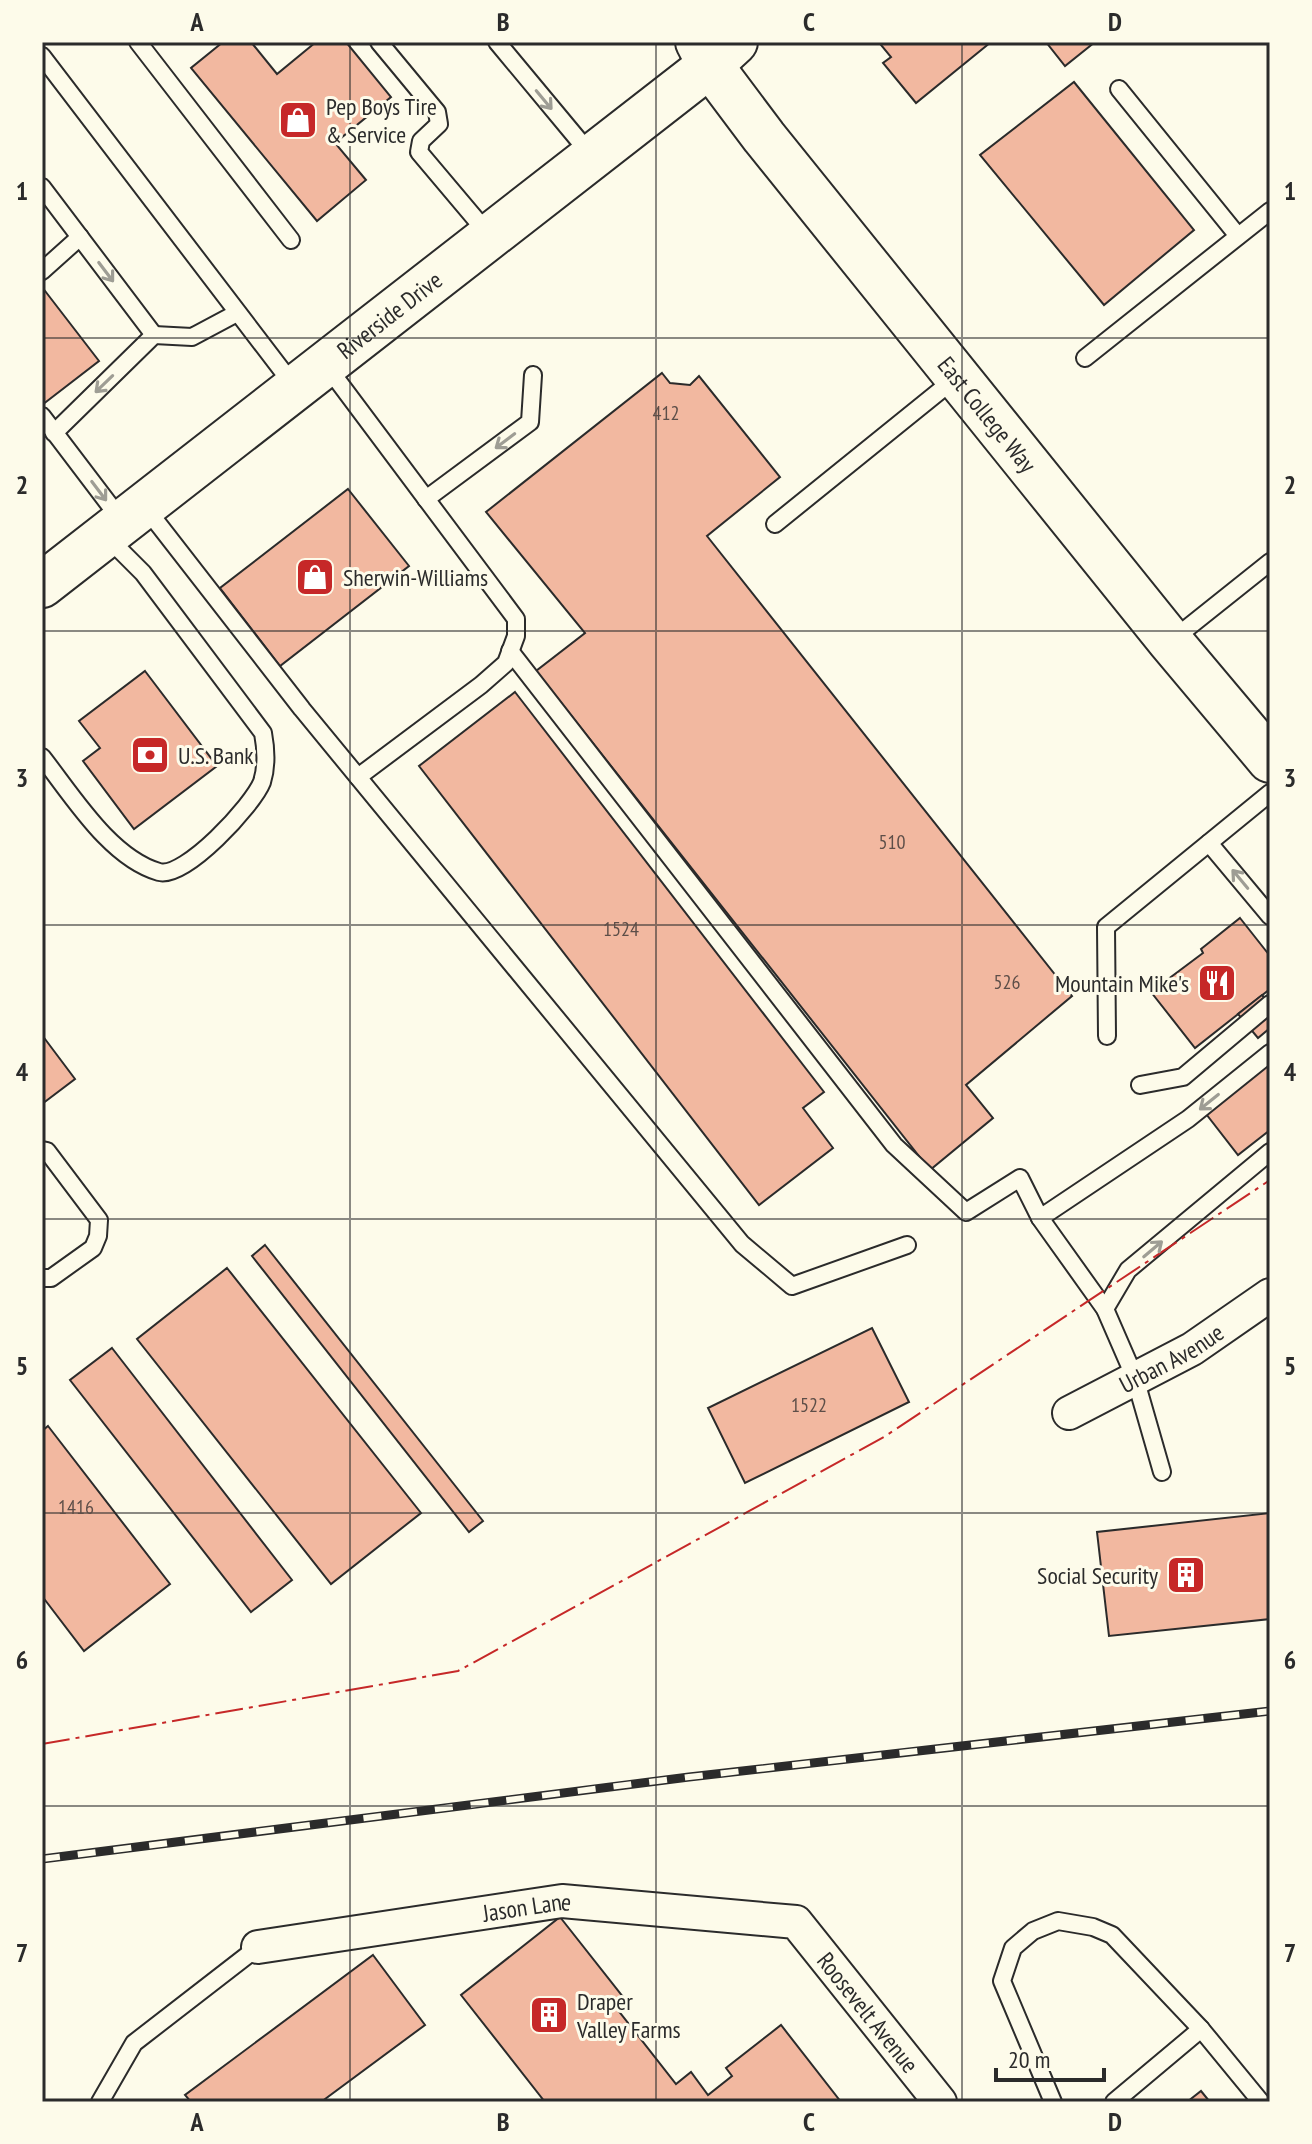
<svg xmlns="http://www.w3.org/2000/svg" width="1312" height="2144" font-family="'PT Sans Narrow',sans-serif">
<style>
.building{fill:#f2b8a0;stroke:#2b2b2b;stroke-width:2}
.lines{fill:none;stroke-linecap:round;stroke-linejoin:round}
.lane-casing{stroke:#2b2b2b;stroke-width:20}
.street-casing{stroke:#2b2b2b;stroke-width:36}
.secondary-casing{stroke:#2b2b2b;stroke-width:48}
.lane{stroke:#fdfbea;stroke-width:16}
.street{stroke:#fdfbea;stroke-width:32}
.secondary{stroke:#fdfbea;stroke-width:44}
.rail-casing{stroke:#2b2b2b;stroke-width:9}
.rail{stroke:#fdfbea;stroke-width:6;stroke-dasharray:18;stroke-linecap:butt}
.power{stroke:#c62828;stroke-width:2;stroke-dasharray:28 6 4 6;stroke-linecap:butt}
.oneway{stroke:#9e9d94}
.grid{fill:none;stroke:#2b2b2b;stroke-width:2;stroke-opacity:0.55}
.labels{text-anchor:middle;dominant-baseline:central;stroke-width:6;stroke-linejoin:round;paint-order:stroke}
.number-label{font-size:20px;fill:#5d4e48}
.poi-label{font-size:24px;fill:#2b2b2b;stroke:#fdfbea;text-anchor:start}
.street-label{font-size:24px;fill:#2b2b2b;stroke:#fdfbea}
.neatline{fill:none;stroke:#2b2b2b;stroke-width:3}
.grid-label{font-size:26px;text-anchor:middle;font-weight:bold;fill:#2b2b2b}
</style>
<rect width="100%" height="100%" fill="#fdfbea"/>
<!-- building -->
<g class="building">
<polygon points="223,42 251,42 277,74 316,42 346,42 391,97 335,143 366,180 317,221 191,68"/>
<polygon points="885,42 991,42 916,103 883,63 891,57 881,45"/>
<polygon points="1046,42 1095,42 1065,66"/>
<polygon points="1074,82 1194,230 1104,305 980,155"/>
<polygon points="42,287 99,361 42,405"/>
<polygon points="662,373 670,383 690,385 699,376 780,477 707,536 1072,996 966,1085 993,1118 930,1170 536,671 585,633 486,512"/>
<polygon points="348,489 409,566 280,666 220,588"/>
<polygon points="145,671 217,766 134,829 83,761 100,748 79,721"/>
<polygon points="515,692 824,1092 803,1108 833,1148 759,1205 419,766"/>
<polygon points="1240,918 1270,956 1270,989 1195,1048 1151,992 1203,953 1201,949"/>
<polygon points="1262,995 1270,1004 1270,1028 1258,1038 1238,1014"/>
<polygon points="42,1035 75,1079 42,1104"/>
<polygon points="1270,1058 1270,1130 1238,1155 1203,1110"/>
<polygon points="265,1245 483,1521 469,1532 252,1256"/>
<polygon points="227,1268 421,1513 331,1584 137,1339"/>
<polygon points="872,1328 909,1402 745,1483 708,1408"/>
<polygon points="112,1348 292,1580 251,1612 70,1380"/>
<polygon points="48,1426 170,1584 84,1651 42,1596 42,1431"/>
<polygon points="1270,1513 1270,1619 1109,1636 1097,1532"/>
<polygon points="560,1917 623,1997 614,2005 676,2084 691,2072 708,2095 732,2076 726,2068 781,2025 841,2102 545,2102 461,1995"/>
<polygon points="373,1955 425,2025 321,2102 191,2102 185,2095"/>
<polygon points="1201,2091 1210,2102 1187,2102"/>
</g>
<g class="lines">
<!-- lane casing -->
<g class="lane-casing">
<g id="lane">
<polyline points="138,42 291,240"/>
<polyline points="379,42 437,112 439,124 421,141 419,152 489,235"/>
<polyline points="497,42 591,155"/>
<polyline points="42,56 294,386"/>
<polyline points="1119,89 1238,236"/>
<polyline points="42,187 154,335"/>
<polyline points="42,271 80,237"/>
<polyline points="1085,358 1270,211"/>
<polyline points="326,365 516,619 516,636 506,663 481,685 358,777"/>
<polyline points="42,416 121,520"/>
<polyline points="54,433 154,335 192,337 237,313"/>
<polyline points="426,499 530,422 533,375"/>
<polyline points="145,507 302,709 742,1244 792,1286 907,1245"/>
<polyline points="775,524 957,377"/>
<polyline points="1171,641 1270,562"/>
<polyline points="510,651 894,1145 966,1212 1020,1178 1040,1218 1105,1309 1135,1378 1162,1472"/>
<path d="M42,757C72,795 110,858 159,872C185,879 253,805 262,782C267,766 266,749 263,733L143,573L106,536"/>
<polyline points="1209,843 1270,916"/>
<polyline points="1107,1036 1106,927 1270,793"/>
<polyline points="1140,1085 1183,1077 1270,1004"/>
<polyline points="42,1150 47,1151 99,1220 98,1236 93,1248 51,1278 42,1278"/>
<polyline points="1040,1218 1188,1119 1270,1053"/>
<polyline points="1105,1309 1128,1270 1270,1152"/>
<polyline points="100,2102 134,2043 258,1947"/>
<polyline points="1053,2102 1002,1981 1013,1948 1033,1931 1058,1921 1093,1927 1112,1935 1201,2029 1261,2102"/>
<polyline points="1114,2102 1201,2029"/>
</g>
</g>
<!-- street casing -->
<g class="street-casing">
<g id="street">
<path id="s1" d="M1069,1413L1192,1349L1270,1295"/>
<path id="s2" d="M258,1947L562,1901L796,1922L940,2102"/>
</g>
</g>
<!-- secondary casing -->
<g class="secondary-casing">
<g id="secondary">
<path id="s3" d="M698,42L710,65L764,137L1170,641L1270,760"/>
<path id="s4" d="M42,585L710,65L735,42"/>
</g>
</g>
<!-- lane -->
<use href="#lane" class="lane"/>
<!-- street -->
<use href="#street" class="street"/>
<!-- secondary -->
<use href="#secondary" class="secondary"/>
<!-- rail casing -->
<g class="rail-casing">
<polyline id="rail" points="42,1859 689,1777 1270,1711"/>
</g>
<!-- rail -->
<use href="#rail" class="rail"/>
<!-- power -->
<polyline class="power" points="42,1744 458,1671 884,1437 1270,1180"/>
</g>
<!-- one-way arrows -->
<defs><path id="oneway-shaft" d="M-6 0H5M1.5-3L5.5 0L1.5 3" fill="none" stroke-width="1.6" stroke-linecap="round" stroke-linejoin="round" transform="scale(2)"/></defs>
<g class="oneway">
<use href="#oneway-shaft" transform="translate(544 100) rotate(50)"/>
<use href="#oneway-shaft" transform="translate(106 272) rotate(53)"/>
<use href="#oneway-shaft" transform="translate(104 384) rotate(136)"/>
<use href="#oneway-shaft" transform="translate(505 441) rotate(143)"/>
<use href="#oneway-shaft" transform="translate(99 491) rotate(53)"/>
<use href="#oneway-shaft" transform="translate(1240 879) rotate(-130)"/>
<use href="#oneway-shaft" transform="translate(1209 1102) rotate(141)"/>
<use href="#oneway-shaft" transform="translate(1153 1249) rotate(-40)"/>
</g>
<!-- grid -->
<path class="grid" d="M350,42V2102M656,42V2102M962,42V2102M42,338H1270M42,631H1270M42,925H1270M42,1219H1270M42,1513H1270M42,1806H1270"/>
<!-- icons -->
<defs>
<g id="shop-square" transform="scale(2)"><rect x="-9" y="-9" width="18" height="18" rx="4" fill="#c62828" stroke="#fdfbea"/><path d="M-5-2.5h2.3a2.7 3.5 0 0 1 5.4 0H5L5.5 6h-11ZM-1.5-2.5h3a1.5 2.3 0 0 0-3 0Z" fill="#fff"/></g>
<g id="bank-square" transform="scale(2)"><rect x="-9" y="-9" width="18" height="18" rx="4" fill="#c62828" stroke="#fdfbea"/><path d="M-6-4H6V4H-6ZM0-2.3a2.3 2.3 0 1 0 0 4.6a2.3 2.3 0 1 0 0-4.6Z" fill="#fff"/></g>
<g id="restaurant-square" transform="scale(2)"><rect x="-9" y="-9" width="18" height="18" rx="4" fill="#c62828" stroke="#fdfbea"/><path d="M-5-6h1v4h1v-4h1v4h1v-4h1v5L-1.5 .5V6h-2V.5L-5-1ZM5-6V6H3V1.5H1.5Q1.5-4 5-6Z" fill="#fff"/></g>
<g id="building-square" transform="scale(2)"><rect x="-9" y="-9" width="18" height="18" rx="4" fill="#c62828" stroke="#fdfbea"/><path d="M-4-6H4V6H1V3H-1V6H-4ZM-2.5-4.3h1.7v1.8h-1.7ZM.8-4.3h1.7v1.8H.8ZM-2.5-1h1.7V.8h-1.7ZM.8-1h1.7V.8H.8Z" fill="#fff"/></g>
</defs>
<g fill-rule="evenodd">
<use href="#shop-square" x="298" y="120"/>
<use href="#shop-square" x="315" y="577"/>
<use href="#bank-square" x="150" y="755"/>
<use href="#restaurant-square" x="1217" y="983"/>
<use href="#building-square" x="1186" y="1575"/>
<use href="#building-square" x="549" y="2015"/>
</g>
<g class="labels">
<!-- number labels -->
<g class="number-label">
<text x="666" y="413">412</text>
<text x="892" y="842">510</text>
<text x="621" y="929">1524</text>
<text x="1007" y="982">526</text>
<text x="809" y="1405">1522</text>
<text x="76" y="1507">1416</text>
</g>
<!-- poi labels -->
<g class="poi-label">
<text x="326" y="106">Pep Boys Tire<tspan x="326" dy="28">&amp; Service</tspan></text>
<text x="343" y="577">Sherwin-Williams</text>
<text x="178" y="755">U.S. Bank</text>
<text x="1189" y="983" text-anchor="end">Mountain Mike's</text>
<text x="1158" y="1575" text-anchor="end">Social Security</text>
<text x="577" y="2001">Draper<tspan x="577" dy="28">Valley Farms</tspan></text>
</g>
<!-- street labels -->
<g class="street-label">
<text stroke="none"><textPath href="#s4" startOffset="440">Riverside Drive</textPath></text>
<text stroke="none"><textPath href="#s3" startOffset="472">East College Way</textPath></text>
<text stroke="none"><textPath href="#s1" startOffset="116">Urban Avenue</textPath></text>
<text stroke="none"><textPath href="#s2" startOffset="272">Jason Lane</textPath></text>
<text stroke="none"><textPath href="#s2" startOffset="658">Roosevelt Avenue</textPath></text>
</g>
</g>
<!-- border -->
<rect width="1312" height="2144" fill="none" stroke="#fdfbea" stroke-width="88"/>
<!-- scale -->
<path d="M996 2068v12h108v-12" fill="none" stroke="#2b2b2b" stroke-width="4"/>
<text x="1008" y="2068" font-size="24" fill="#2b2b2b" stroke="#fdfbea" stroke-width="6" paint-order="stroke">20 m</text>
<rect x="44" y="44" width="1224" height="2056" class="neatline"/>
<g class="grid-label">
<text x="197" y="31">A</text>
<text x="503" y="31">B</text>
<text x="809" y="31">C</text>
<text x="1115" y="31">D</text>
<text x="22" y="200">1</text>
<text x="1290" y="200">1</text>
<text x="22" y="494">2</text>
<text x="1290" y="494">2</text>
<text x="22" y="787">3</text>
<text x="1290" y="787">3</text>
<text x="22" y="1081">4</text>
<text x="1290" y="1081">4</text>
<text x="22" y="1375">5</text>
<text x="1290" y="1375">5</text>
<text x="22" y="1669">6</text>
<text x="1290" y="1669">6</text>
<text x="22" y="1962">7</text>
<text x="1290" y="1962">7</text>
<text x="197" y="2131">A</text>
<text x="503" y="2131">B</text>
<text x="809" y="2131">C</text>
<text x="1115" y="2131">D</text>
</g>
</svg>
